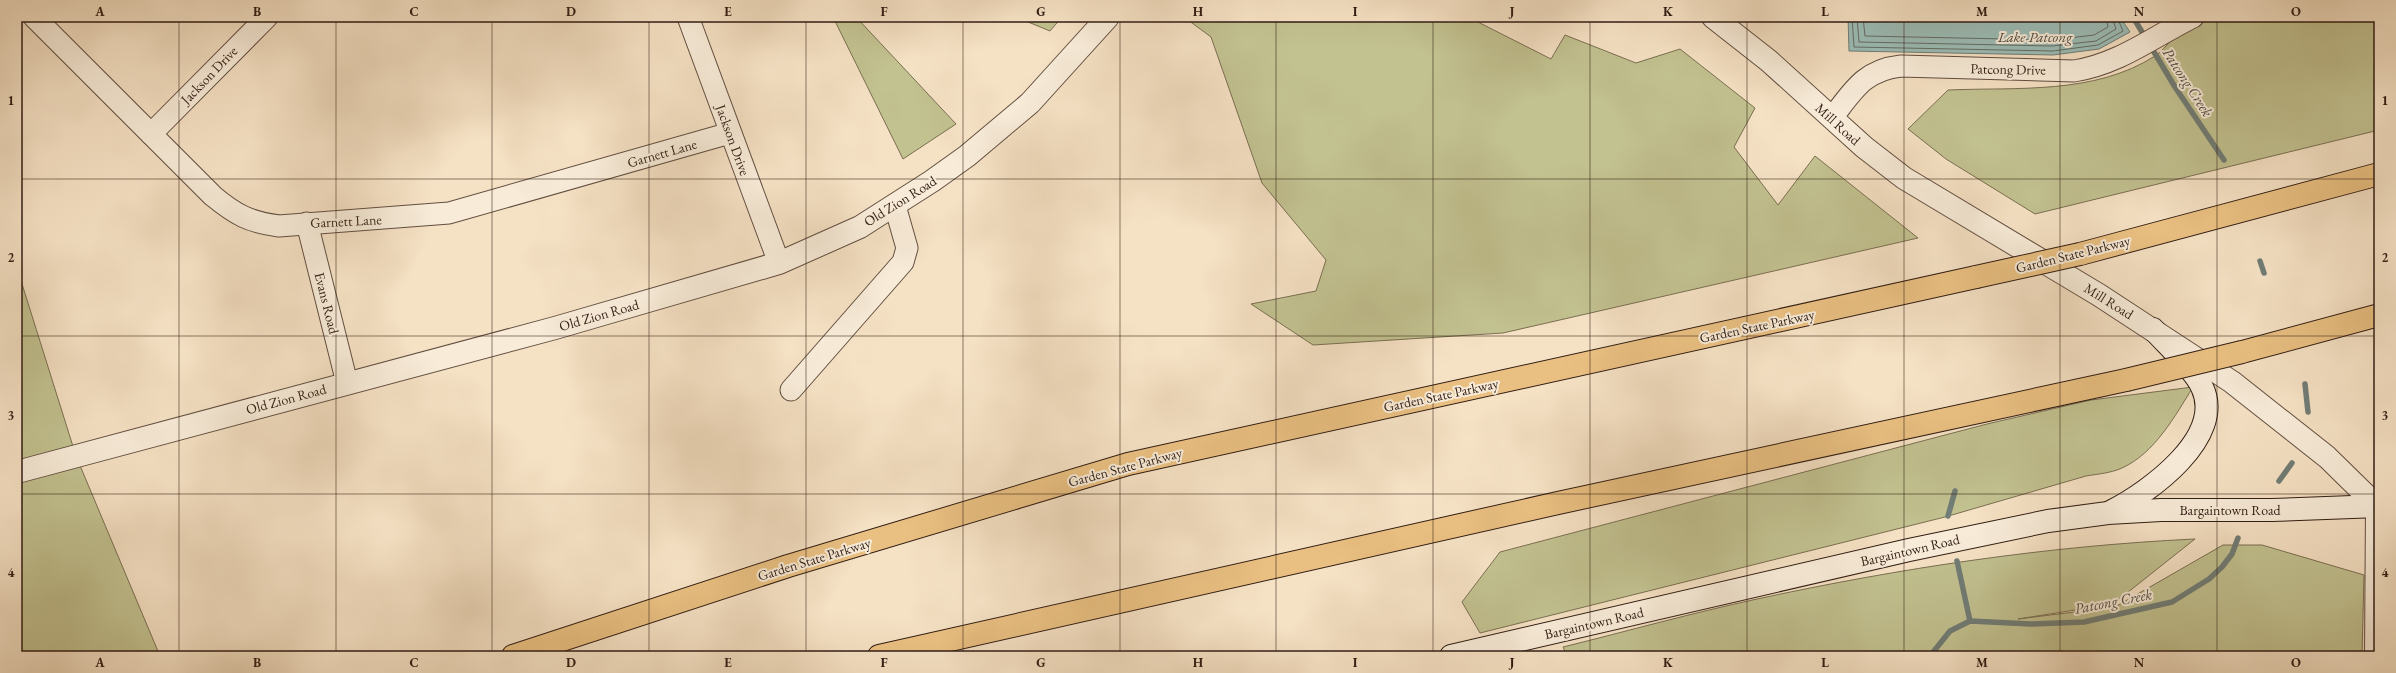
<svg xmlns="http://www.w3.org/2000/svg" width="2396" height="673" font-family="'EB Garamond',serif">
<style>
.green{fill:#c2c190;stroke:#7a6f52}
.water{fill:#9cbdb7;stroke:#717d76}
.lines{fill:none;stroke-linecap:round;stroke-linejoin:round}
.shore{stroke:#666d66;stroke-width:1}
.stream{stroke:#717d76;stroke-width:5.5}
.minor-casing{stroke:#624e40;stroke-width:23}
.tertiary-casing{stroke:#624e40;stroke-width:24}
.secondary-casing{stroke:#311d14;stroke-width:24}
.motorway-casing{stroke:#311d14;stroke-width:24}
.minor{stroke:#f8ecd9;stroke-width:21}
.tertiary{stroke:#f8ecd9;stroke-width:22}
.secondary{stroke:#f8ecd9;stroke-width:22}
.motorway{stroke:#eac082;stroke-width:22}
.motorway-bridge-casing{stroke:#311d14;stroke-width:24;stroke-linecap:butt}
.motorway-bridge{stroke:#eac082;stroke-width:22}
.grid{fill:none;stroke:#311d14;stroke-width:1;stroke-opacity:0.55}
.labels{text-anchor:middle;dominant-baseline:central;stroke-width:4;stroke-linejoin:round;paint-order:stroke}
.street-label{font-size:14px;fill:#311d14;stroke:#f8ecd9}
.water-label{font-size:15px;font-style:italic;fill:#514d45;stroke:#f8ecd9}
.neatline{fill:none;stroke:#311d14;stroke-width:1.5}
.grid-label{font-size:13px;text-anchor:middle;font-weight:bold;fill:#311d14}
</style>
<rect width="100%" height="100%" fill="#f5e1c4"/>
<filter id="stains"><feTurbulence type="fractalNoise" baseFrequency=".005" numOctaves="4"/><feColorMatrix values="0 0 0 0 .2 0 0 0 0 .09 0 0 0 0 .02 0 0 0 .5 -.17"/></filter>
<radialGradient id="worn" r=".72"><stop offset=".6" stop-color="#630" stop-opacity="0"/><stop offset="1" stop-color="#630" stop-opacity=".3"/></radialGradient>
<!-- green -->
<g class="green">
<polygon points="833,17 856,17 956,124 903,159"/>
<polygon points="1016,17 1062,17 1050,31"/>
<polygon points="1184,17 1468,17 1551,59 1565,35 1636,63 1680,49 1755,108 1734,147 1778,205 1815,156 1918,238 1503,333 1313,345 1251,304 1316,291 1326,260 1262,183 1211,37"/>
<path d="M2189,17H2379V130L2035,214L1946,159L1908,129L1948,90C2017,87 2094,95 2155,56C2166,49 2180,28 2189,17Z"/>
<polygon points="17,268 76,456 160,656 17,656"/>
<path d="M2193,387C2175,416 2155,453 2122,468C2111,473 2098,474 2086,476L1945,517L1480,633L1462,602L1500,552L1987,424L2091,400Z"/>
<path d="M2195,539L2113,604L2018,619L2115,607L2223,545H2262L2364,575L2362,656H1567L1563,647C1628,631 1692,613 1757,599C1901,568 2047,546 2195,539Z"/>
</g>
<!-- water -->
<polygon class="water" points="1848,17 2120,17 2130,32 2099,49 2053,55 1849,51"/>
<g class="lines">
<!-- shore -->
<g class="shore">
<polyline points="1852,17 1854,47 2053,51 2098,45 2123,31 2117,17"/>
<polyline points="1857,17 1859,42 2052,46 2096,41 2116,29 2112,17"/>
<polyline points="1863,17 1865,36 2052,40 2094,35 2108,27 2106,17"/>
</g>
<!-- stream -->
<g class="stream">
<polyline points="2133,17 2175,87 2224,160"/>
<polyline points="2260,261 2264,273"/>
<polyline points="2305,384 2308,412"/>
<polyline points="2279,481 2292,463"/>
<polyline points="1948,516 1955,491"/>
<polyline points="1957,561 1970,621"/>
<polyline points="1930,656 1950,631 1970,621 2031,624 2084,622 2172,602 2209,579 2222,567 2232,554 2238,538"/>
</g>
<!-- minor casing -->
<g class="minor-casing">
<g id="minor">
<path d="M34,17L213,196C236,215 249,222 279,226L449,213L730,133"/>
<polyline points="688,17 779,263"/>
<path d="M1832,118C1853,91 1864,70 1901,66L2074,71C2119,64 2153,37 2193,17"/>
<polyline points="151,134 267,17"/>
<polyline points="307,223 347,383"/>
<polyline points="791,390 903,262 907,248 895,206"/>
</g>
</g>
<!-- tertiary casing -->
<g class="tertiary-casing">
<g id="tertiary">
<polyline points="1713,17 1769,61 1864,147 1904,178 2099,295 2232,382 2327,457 2377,506 2376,656"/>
<polyline points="17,472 555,328 779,263 860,227 932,181 967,156 1030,103 1108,17"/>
</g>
</g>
<!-- secondary casing -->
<g class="secondary-casing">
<g id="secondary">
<path d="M2112,511C2149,492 2226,437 2202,387C2194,369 2166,344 2153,329"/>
<polyline points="1451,656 1909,550 2048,521 2108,513 2161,510 2272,510 2379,506"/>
<polyline points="2377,656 2379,648"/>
</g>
</g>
<!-- motorway casing -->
<g class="motorway-casing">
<g id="motorway">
<polyline points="2080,254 2379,174"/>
<polyline points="2242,352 2379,315"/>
<polyline points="513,656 788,566 1128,464 1976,277"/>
<polyline points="879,656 1558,503 2126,380"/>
</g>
</g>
<!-- minor -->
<use href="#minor" class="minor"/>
<!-- tertiary -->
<use href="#tertiary" class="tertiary"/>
<!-- secondary -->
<use href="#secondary" class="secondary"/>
<!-- motorway -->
<use href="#motorway" class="motorway"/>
<!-- motorway-bridge casing -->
<g class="motorway-bridge-casing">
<g id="motorway-bridge">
<polyline points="1976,277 2080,254"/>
<polyline points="2126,380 2242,352"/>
</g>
</g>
<!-- motorway-bridge -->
<use href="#motorway-bridge" class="motorway-bridge"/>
</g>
<!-- grid -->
<path class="grid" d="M179,17V656M336,17V656M492,17V656M649,17V656M806,17V656M963,17V656M1120,17V656M1276,17V656M1433,17V656M1590,17V656M1747,17V656M1904,17V656M2060,17V656M2217,17V656M17,179H2379M17,336H2379M17,494H2379"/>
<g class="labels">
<!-- street labels -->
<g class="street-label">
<text transform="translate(2008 69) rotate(1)">Patcong Drive</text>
<text transform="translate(209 75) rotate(-46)">Jackson Drive</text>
<text transform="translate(1838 124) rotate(42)">Mill Road</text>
<text transform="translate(733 140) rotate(70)">Jackson Drive</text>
<text transform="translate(662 153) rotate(-16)">Garnett Lane</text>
<text transform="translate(900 201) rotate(-32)">Old Zion Road</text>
<text transform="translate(346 221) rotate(-3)">Garnett Lane</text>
<text transform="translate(2073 254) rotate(-14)">Garden State Parkway</text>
<text transform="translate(2109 301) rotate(32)">Mill Road</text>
<text transform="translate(327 303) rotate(76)">Evans Road</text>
<text transform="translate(599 315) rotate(-16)">Old Zion Road</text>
<text transform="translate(1757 326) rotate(-12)">Garden State Parkway</text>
<text transform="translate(1441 395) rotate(-12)">Garden State Parkway</text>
<text transform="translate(286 399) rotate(-15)">Old Zion Road</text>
<text transform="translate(1125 467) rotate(-15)">Garden State Parkway</text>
<text x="2230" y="510">Bargaintown Road</text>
<text transform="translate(1910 550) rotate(-13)">Bargaintown Road</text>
<text transform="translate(814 559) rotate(-17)">Garden State Parkway</text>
<text transform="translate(1594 623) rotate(-13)">Bargaintown Road</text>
</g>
<!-- water labels -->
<g class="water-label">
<text x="2035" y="36">Lake Patcong</text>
<text transform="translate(2188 82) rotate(57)">Patcong Creek</text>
<text transform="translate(2113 601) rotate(-11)">Patcong Creek</text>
</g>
</g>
<!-- margin -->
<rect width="2396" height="673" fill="none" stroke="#f5e1c4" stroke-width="44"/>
<rect x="22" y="22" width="2352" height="629" class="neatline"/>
<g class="grid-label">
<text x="100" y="16">A</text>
<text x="257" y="16">B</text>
<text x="414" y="16">C</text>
<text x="571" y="16">D</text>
<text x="728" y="16">E</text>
<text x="884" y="16">F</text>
<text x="1041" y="16">G</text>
<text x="1198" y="16">H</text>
<text x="1355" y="16">I</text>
<text x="1512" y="16">J</text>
<text x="1668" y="16">K</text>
<text x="1825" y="16">L</text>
<text x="1982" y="16">M</text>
<text x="2139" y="16">N</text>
<text x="2296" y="16">O</text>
<text x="11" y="105">1</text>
<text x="2385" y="105">1</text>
<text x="11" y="262">2</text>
<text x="2385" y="262">2</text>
<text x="11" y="420">3</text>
<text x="2385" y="420">3</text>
<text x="11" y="577">4</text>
<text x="2385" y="577">4</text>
<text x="100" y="667">A</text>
<text x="257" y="667">B</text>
<text x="414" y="667">C</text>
<text x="571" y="667">D</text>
<text x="728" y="667">E</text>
<text x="884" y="667">F</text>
<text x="1041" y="667">G</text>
<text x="1198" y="667">H</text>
<text x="1355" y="667">I</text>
<text x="1512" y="667">J</text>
<text x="1668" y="667">K</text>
<text x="1825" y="667">L</text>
<text x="1982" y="667">M</text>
<text x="2139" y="667">N</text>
<text x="2296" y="667">O</text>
</g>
<rect width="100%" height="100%" filter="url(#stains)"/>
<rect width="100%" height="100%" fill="url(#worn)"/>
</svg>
